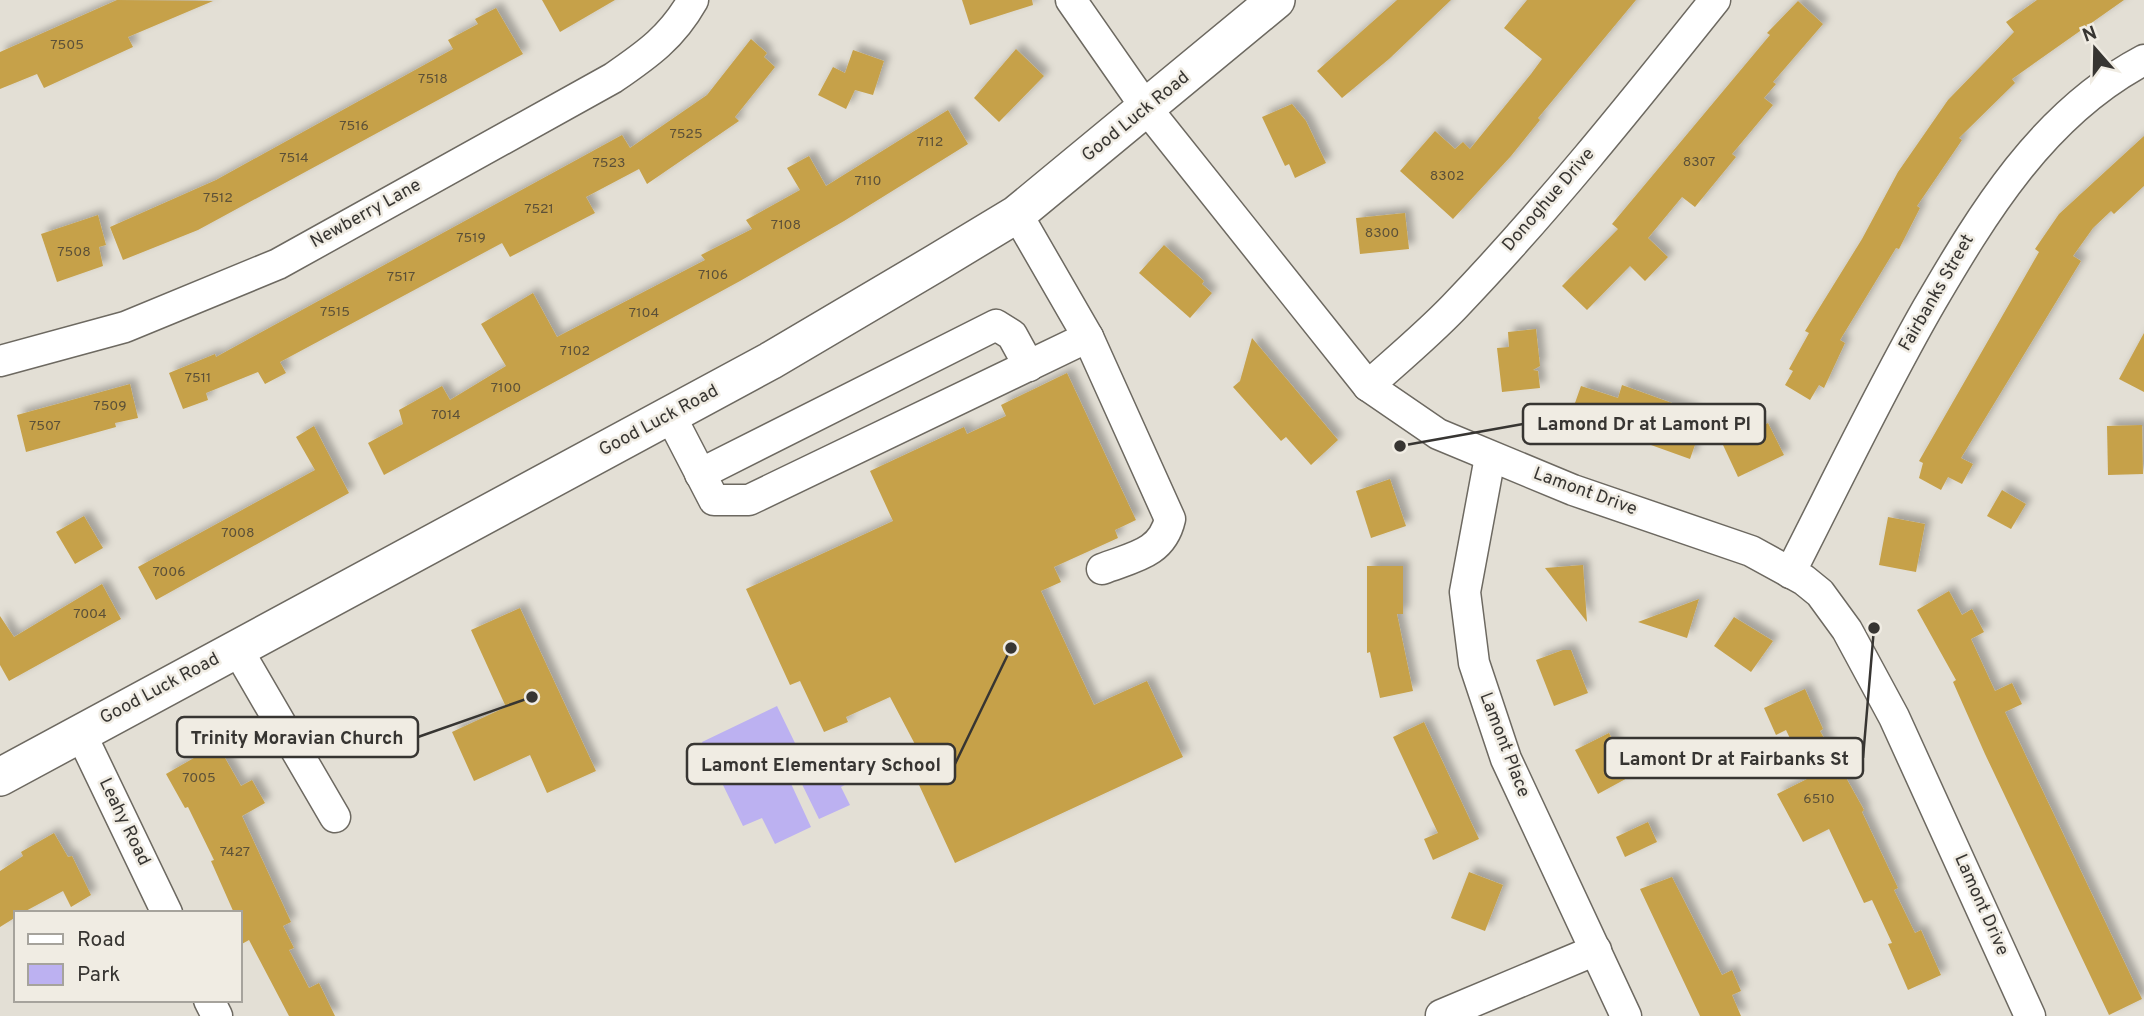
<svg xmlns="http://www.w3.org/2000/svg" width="2144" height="1016" font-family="Overpass,sans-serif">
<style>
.green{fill:#bcb1f1}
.building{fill:#c6a149;filter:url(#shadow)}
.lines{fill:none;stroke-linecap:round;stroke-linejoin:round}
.minor-casing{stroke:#6d6961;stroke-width:33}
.major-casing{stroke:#6d6961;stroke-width:40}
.minor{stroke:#fff;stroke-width:30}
.major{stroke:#fff;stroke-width:37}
.labels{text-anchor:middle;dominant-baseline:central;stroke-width:5;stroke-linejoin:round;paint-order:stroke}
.number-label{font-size:14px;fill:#5b5038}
.street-label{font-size:18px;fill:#373532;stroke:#f0ece3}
.leader{fill:none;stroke:#373532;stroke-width:2.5}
.callout-dot{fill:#373532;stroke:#f0ece3;stroke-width:2.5}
.callout{fill:#f0ece3;stroke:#373532;stroke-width:2.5}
.callout-label{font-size:19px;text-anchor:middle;font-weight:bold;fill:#373532}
</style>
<defs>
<filter id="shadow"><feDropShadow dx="6" dy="-6" stdDeviation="3.5" flood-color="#0004"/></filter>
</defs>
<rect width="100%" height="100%" fill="#e3dfd5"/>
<!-- green -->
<polygon class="green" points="777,706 811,776 847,759 856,779 841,787 850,805 819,819 796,772 787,775 811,827 775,844 762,818 743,826 702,742"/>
<!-- building -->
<g class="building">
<polygon points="117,0 213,1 128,37 133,47 44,88 37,74 0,89 0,52"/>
<polygon points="542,0 615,0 560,32"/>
<polygon points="962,0 1032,0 1033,5 970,25"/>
<polygon points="1397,0 1451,0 1389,59 1342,98 1317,71"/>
<polygon points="1527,0 1636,0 1538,118 1540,120 1511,156 1453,219 1400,171 1435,131 1455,149 1463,142 1470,149 1531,74 1542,59 1504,28"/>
<polygon points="2037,0 2124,0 2012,79 2015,83 1959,138 1962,140 1917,206 1920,208 1899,249 1896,248 1840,340 1845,343 1824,388 1819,385 1810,400 1785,385 1793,371 1789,369 1809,333 1805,331 1862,239 1898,172 1948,100 2014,32 2006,22"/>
<polygon points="1798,1 1823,24 1773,82 1776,84 1764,98 1773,105 1732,154 1736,157 1695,207 1682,197 1648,238 1668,257 1645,281 1630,266 1587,310 1562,286 1618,229 1612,224 1770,35 1767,33"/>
<polygon points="496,8 523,54 198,230 123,260 110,227 216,180 453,49 448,40 478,24 475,19"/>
<polygon points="751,39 767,53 764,57 775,67 735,117 739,121 647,184 639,169 586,197 595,213 510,257 502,243 280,362 286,373 265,384 258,372 206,393 208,400 183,409 169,373 215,354 216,357 622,135 630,148 707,95"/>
<polygon points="1016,49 1044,76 999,122 974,98"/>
<polygon points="853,50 884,61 873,95 855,90 846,109 818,95 833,67 845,73"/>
<polygon points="1292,104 1306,121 1326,163 1295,178 1289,164 1285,166 1262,117"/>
<polygon points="948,110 968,144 844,221 740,281 384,475 368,443 403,424 399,410 442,386 450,400 506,366 481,324 533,293 557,337 705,260 701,255 752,229 746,220 800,190 787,168 809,156 826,186"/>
<polygon points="2144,136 2144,186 2114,214 2111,211 2093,228 2073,256 2081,261 1961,458 1973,464 1962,484 1948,477 1941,490 1919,478 1923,463 1919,461 2039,252 2035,249 2059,214"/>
<polygon points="1405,213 1409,249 1360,254 1356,218"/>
<polygon points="98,215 106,245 99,247 103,266 57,282 41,234"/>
<polygon points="1164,245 1204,281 1202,284 1212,293 1190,318 1139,273"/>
<polygon points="1536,329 1540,366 1533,370 1538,371 1540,388 1502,392 1497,348 1509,347 1508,332"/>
<polygon points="2144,333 2144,392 2119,379"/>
<polygon points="1252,338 1338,440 1311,465 1286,437 1281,441 1233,387 1240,381"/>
<polygon points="1067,373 1136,520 1115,530 1118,538 1054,567 1061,582 1041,591 1094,705 1147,681 1183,757 955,863 914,774 927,767 890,697 846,717 848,722 824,732 800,681 790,685 746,589 893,521 870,471 964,427 967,434 1006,416 1001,405"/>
<polygon points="130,384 138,418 115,423 116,427 26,452 17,415"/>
<polygon points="1622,385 1694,411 1691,421 1702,425 1690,459 1612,431 1569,420 1581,386 1618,398"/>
<polygon points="1768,423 1784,455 1738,477 1723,445"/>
<polygon points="2142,425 2143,474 2108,475 2107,426"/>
<polygon points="314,426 349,493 156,600 138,567 315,470 296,437"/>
<polygon points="1390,479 1406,526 1371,538 1356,491"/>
<polygon points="2002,490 2026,504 2011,529 1987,516"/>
<polygon points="84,516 103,548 75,564 56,532"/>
<polygon points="1888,517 1925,524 1916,572 1879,565"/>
<polygon points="1583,565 1587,622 1545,568"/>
<polygon points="1367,566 1403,566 1403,614 1397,614 1413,691 1380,698 1370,652 1367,653"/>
<polygon points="102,584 121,619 9,681 0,665 0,616 14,637"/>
<polygon points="1949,591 1962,615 1972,609 1984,632 1971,639 1995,691 2012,683 2022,704 2005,712 2142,999 2109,1015 1985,754 1953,682 1956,680 1917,610"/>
<polygon points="1699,599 1687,638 1638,622"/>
<polygon points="520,608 596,771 547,793 530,755 474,781 452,732 506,707 471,630"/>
<polygon points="1734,617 1773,641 1751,672 1714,646"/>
<polygon points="1563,650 1571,650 1588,693 1554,706 1536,660"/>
<polygon points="1805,689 1823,729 1820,731 1864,810 1862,812 1898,888 1894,890 1915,933 1921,930 1941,975 1908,990 1888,944 1892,943 1872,900 1864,903 1829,829 1803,842 1777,794 1809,778 1786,730 1776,735 1764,708"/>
<polygon points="1424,722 1479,839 1433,860 1424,839 1438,833 1393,737"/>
<polygon points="1609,733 1631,776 1598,794 1575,750"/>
<polygon points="213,747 217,754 221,751 241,786 252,780 265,803 242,816 291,922 283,926 294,948 289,950 309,988 319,983 335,1016 289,1016 249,940 240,945 240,913 234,913 211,861 214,860 188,807 185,808 166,774"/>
<polygon points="1648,822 1657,842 1625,857 1616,837"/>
<polygon points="54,833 68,857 72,856 91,895 71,907 63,891 22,913 16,913 16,917 0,927 0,871 23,856 21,852"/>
<polygon points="1469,872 1503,885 1485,931 1451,918"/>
<polygon points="1672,877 1722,975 1732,970 1741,991 1732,995 1741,1016 1700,1016 1640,889"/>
</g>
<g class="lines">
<!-- minor casing -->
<g class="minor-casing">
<g id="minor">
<polyline points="1071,0 1147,109 1368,386 1438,434 1573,490 1751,551 1804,580 1820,593 1847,630 1894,717 2030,1016"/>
<path d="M1088,337L1170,519C1162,554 1133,557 1102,569"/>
<path d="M0,361L125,327L278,264L613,78C648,54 672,37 693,0"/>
<path d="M1368,386C1397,360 1427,335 1454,307C1547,210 1631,105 1715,0"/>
<polyline points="670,415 714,500 749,500 1088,337 1017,214"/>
<polyline points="1490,457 1465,592 1474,663 1506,759 1626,1016"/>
<polyline points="700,474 996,325 1012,335 1029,366"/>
<path d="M1790,573C1835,485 1878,395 1927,309C1983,213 2042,114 2144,60"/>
<polyline points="236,647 335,817"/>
<polyline points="80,732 167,913"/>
<polyline points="209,1000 217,1016"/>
<polyline points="1441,1015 1596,950"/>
</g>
</g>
<!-- major casing -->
<g class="major-casing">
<polyline id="major" points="0,777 770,361 936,263 1017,214 1276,0"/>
</g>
<!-- minor -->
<use href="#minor" class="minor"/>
<!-- major -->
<use href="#major" class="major"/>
</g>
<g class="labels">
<!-- number labels -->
<g class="number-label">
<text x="67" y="45">7505</text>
<text x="433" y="79">7518</text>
<text x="354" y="126">7516</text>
<text x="686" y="134">7525</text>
<text x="930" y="142">7112</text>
<text x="294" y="158">7514</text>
<text x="1699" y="162">8307</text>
<text x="609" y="163">7523</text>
<text x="1447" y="176">8302</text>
<text x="868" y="181">7110</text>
<text x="218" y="198">7512</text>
<text x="539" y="209">7521</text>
<text x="786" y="225">7108</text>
<text x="1382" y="233">8300</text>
<text x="471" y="238">7519</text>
<text x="74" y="252">7508</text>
<text x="713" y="275">7106</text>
<text x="401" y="277">7517</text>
<text x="335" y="312">7515</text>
<text x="644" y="313">7104</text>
<text x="575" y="351">7102</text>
<text x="198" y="378">7511</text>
<text x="506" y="388">7100</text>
<text x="110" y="406">7509</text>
<text x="446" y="415">7014</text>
<text x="45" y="426">7507</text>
<text x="238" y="533">7008</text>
<text x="169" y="572">7006</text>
<text x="90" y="614">7004</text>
<text x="199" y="778">7005</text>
<text x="1819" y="799">6510</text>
<text x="235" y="852">7427</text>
</g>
<!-- street labels -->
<g class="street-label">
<text transform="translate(1136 117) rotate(-39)">Good Luck Road</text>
<text transform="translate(1549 200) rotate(-49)">Donoghue Drive</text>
<text transform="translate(366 214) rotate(-29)">Newberry Lane</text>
<text transform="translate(1937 293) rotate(-60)">Fairbanks Street</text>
<text transform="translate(659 421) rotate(-28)">Good Luck Road</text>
<text transform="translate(1585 492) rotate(20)">Lamont Drive</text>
<text transform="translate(160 689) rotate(-28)">Good Luck Road</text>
<text transform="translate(1504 745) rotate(69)">Lamont Place</text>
<text transform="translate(124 822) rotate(64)">Leahy Road</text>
<text transform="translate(1981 905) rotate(66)">Lamont Drive</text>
</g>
</g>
<!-- callouts -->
<path class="leader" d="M1400 446L1523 424M532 697L418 737M1874 628L1863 758M1011 648L955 764"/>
<g class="callout-dot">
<circle cx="1400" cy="446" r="7"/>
<circle cx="532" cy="697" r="7"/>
<circle cx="1874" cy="628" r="7"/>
<circle cx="1011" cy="648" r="7"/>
</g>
<g class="callout">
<rect x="1523" y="404" width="242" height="40" rx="7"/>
<rect x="177" y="717" width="241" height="40" rx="7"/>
<rect x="1605" y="738" width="258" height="40" rx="7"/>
<rect x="687" y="744" width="268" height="40" rx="7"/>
</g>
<g class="callout-label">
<text x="1644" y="430">Lamond Dr at Lamont Pl</text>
<text x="297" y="744">Trinity Moravian Church</text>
<text x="1734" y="765">Lamont Dr at Fairbanks St</text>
<text x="821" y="771">Lamont Elementary School</text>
</g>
<!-- legend -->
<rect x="14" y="911" width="228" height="91" fill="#f0ece3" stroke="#a6a39c" stroke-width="2"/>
<rect x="28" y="934" width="35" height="10" fill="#ffffff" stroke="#a6a39c" stroke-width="2"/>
<text x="77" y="946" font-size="21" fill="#373532">Road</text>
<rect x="28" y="964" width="35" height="21" fill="#bcb1f1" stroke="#a6a39c" stroke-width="2"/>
<text x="77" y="981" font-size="21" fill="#373532">Park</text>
<!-- north arrow -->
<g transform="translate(2095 49) rotate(340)" stroke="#f0ece3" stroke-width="5" paint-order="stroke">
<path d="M0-5L12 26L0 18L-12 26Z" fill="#373532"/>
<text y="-10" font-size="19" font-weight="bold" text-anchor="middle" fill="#373532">N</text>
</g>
</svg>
